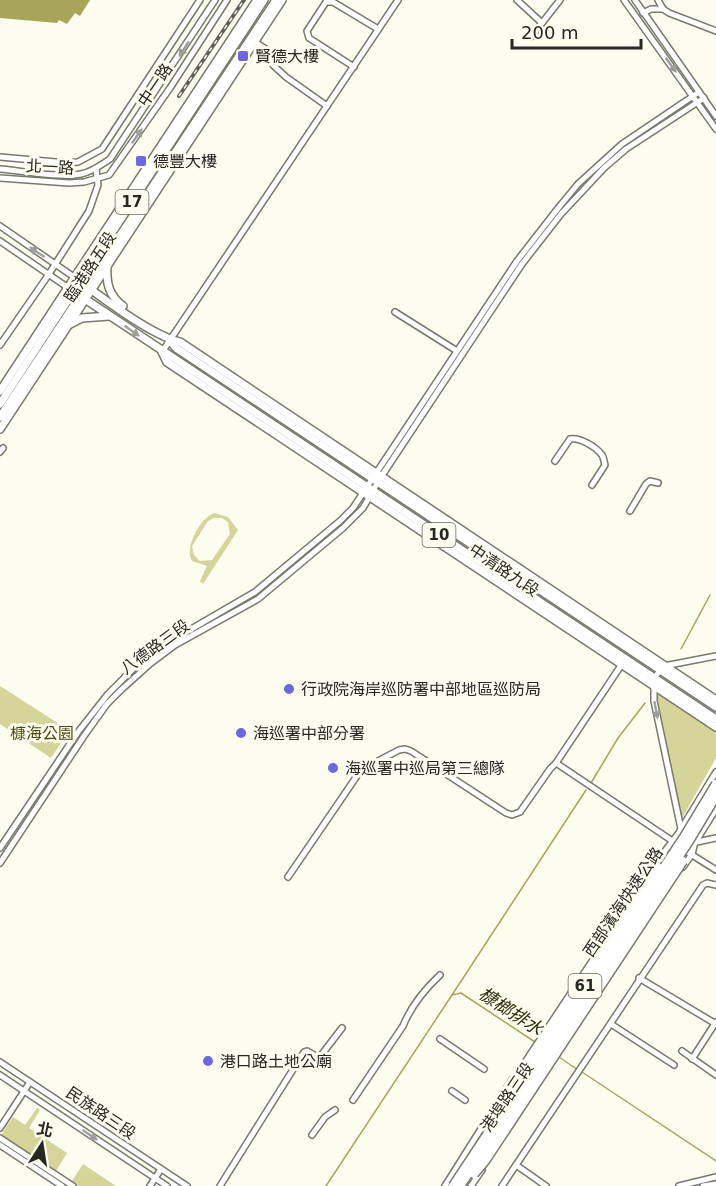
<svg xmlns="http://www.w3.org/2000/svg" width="716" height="1186" font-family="'DejaVu Sans','Noto Sans TC',sans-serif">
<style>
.green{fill:#d5d499;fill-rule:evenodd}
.water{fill:#a8a55a}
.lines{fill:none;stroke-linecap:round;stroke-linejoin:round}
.stream{stroke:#a8a55a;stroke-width:1.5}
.minor-casing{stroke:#78786c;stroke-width:8}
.major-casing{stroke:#78786c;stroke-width:10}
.minor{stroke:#fff;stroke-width:5}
.major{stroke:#fff;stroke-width:7}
.rail-casing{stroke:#606059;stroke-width:4}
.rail{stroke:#fcfcef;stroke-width:1.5;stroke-dasharray:4.5;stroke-linecap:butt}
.highway-bridge-casing{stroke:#78786c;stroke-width:11;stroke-linecap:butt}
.highway-bridge{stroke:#fff;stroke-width:8}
.oneway{fill:#9e9e9c}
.poi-dot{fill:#6f67e1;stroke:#fcfcef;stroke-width:2}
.labels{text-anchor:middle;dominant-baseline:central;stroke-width:6;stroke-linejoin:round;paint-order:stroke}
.shield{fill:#fcfcef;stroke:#686860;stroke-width:1.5}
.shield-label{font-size:15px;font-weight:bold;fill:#282823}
.poi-label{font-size:16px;fill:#282823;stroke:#fcfcef;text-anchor:start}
.street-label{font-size:16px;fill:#282823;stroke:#fcfcef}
.park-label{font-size:16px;fill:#4d4b10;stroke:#fcfcef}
.water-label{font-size:18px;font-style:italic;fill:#2f2d0b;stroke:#fcfcef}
</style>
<rect width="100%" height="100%" fill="#fcfcef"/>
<!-- green -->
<g class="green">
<path d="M214,513L228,517L238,530L203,584L200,581L207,566L192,561C184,548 200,518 214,513ZM214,518H222L228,522L230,534L212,560L200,561L194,555L192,546L208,521Z"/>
<polygon points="0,686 67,729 67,734 51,758 0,724"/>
<polygon points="654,689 716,730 716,758 682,818"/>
<polygon points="37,1108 40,1110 29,1128 67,1153 56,1171 1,1135 13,1117 25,1125"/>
<polygon points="83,1164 116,1186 79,1186 72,1181"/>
</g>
<!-- water -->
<polygon class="water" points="0,0 90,0 80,16 75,13 67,24 59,20 57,23 0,18"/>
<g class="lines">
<!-- stream -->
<g class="stream">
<polyline points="681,649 710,595"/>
<polyline points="591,783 618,738 645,703"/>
<polyline points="452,995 586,790"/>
<polyline points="559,1057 578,1070"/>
<polyline points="582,1072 716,1161"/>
<polyline points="326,1186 452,995 461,993 535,1042"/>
</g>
<!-- minor casing -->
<g class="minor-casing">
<g id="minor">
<polyline points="517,0 542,23"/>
<polyline points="624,0 716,129"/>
<polyline points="635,0 716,116"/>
<polyline points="658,0 663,9 669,13 716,31"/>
<polyline points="643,13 651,9 663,9"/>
<polyline points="531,37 560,0"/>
<polyline points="255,42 269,51 273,65 286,77 327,106"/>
<polyline points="354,67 309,38 307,31 326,2 333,2 378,29"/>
<polyline points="0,157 67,163 78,162 102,149 200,0"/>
<path d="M0,169C23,171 59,178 81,174C92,172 101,165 110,159L215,0"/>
<polyline points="0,178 69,183 84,182 109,175 170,88 227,0"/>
<polyline points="0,226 74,277"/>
<polyline points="0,241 67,287"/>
<polyline points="395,312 457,351"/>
<polyline points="0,345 49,274 89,211 98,185 96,169"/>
<polyline points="162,352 398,0"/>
<polyline points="0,452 3,448"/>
<path d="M555,461L570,439C580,437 596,447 602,455C604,458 604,462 605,465L592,485"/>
<polyline points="630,511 646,484 650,481 658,483"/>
<polyline points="556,763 674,842"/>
<polyline points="681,829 654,701 654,678 664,666 716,656"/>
<polyline points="697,842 716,838"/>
<polyline points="693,846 716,809"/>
<polyline points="0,848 78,732 108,694 134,668 169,642 255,592 340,521 353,508 517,261 559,207 578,184 622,144 699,92"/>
<polyline points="686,852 694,844"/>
<polyline points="689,853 716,870"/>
<polyline points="0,863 84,736 107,704 122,689 151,663 175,645 258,599 343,528 363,508 381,477 522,264 561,214 604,168 626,149 704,98"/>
<polyline points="683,867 692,854 694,846"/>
<polyline points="652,868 678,834 716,772"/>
<polyline points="288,877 361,770 399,750 405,749 411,751 506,813 512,815 520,812 550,769 556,763 622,664"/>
<polyline points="639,978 716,1024"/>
<polyline points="611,1024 674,1065"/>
<polyline points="440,1039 484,1069"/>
<polyline points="682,1051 716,1075"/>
<polyline points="692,1059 716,1022"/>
<polyline points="0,1062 187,1186"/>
<polyline points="0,1075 167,1186"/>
<polyline points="452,1091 465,1100"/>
<path d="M353,1100L403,1026C411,1006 424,990 440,975"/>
<polyline points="0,1128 30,1082"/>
<polyline points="312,1135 325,1117 335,1110"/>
<polyline points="0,1138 73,1186"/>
<polyline points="0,1145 62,1186"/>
<polyline points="516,1165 546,1186"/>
<polyline points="150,1186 161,1169"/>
<polyline points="220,1186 304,1052 307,1051 319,1058 342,1028"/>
<polyline points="445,1186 513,1078"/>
<polyline points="471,1186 482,1170"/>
<polyline points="502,1186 703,885 707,883 716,885"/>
<polyline points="679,1186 716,1177"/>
<polyline points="703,1186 716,1184"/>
</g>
</g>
<!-- major casing -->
<g class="major-casing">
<g id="major">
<path d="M107,266C106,283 109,296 123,306"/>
<path d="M74,277C100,296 150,335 180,342L716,700"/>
<polyline points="67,287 716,719"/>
<polyline points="70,324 82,318 109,316"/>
<polyline points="169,340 176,348 716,707"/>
<polyline points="162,352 167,362 716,727"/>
<polyline points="0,391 257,0"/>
<polyline points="0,404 264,0"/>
<polyline points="0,417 276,0"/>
<polyline points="0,429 282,0"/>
</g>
</g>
<!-- minor -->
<use href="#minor" class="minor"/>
<!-- major -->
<use href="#major" class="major"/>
<!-- rail casing -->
<g class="rail-casing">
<polyline id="rail" points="179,96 244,0"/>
</g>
<!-- rail -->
<use href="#rail" class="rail"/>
<!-- highway-bridge casing -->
<g class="highway-bridge-casing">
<g id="highway-bridge">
<polyline points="513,1090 515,1080 657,866"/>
<polyline points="474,1174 485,1161 683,861"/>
<polyline points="453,1186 684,837 716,784"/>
<polyline points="460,1186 689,841 716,796"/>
</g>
</g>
<!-- highway-bridge -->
<use href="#highway-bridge" class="highway-bridge"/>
</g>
<!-- one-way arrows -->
<defs><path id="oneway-solid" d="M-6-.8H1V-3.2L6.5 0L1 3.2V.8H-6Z" transform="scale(1.5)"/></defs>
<g class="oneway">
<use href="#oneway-solid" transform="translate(184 49) rotate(123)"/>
<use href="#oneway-solid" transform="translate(671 65) rotate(54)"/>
<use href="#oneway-solid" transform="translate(137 136) rotate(-55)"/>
<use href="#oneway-solid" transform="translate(37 252) rotate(-146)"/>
<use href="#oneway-solid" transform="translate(132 331) rotate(35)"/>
<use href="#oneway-solid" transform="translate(656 710) rotate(79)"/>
<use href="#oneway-solid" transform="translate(90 1135) rotate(34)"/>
</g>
<!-- markers -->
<g class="poi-dot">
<rect x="237" y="50" width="12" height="12" rx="3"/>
<rect x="135" y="155" width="12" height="12" rx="3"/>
<circle cx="289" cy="689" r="6"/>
<circle cx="241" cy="733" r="6"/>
<circle cx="333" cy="768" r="6"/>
<circle cx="208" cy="1061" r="6"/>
</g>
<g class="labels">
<!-- shield labels -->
<g class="shield">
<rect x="115.5" y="190" width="33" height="24" rx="4.5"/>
<rect x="422.5" y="523" width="33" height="24" rx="4.5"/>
<rect x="568.5" y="974" width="33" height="24" rx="4.5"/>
</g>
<g class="shield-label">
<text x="132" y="202">17</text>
<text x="439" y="535">10</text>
<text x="585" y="986">61</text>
</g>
<!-- poi labels -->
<g class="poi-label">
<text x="255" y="56">賢德大樓</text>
<text x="153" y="161">德豐大樓</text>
<text x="301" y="689">行政院海岸巡防署中部地區巡防局</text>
<text x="253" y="733">海巡署中部分署</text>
<text x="345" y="768">海巡署中巡局第三總隊</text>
<text x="220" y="1061">港口路土地公廟</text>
</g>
<!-- street labels -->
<g class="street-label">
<text transform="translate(155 85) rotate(-56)">中一路</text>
<text transform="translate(50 167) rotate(3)">北一路</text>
<text transform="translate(90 267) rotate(-57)">臨港路五段</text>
<text transform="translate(504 570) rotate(34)">中清路九段</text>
<text transform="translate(155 647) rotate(-36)">八德路三段</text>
<text transform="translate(623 902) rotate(-56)">西部濱海快速公路</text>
<text transform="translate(507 1097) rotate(-56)">港埠路三段</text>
<text transform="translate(101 1113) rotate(34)">民族路三段</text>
</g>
<!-- park labels -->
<g class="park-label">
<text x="42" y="733">槺海公園</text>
</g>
<!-- water labels -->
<g class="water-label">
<text transform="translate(511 1011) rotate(33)">槺榔排水</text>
</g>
</g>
<!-- north arrow -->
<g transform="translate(42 1144) rotate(12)" stroke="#fcfcef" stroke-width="4.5" paint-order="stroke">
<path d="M0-4.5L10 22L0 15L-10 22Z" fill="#282823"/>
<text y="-9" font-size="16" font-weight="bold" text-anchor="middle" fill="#282823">北</text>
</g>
<!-- scale -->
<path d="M512 39v9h129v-9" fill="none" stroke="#282823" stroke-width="3"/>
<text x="521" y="39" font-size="18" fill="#282823" stroke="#fcfcef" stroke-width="4.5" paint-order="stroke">200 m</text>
</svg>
